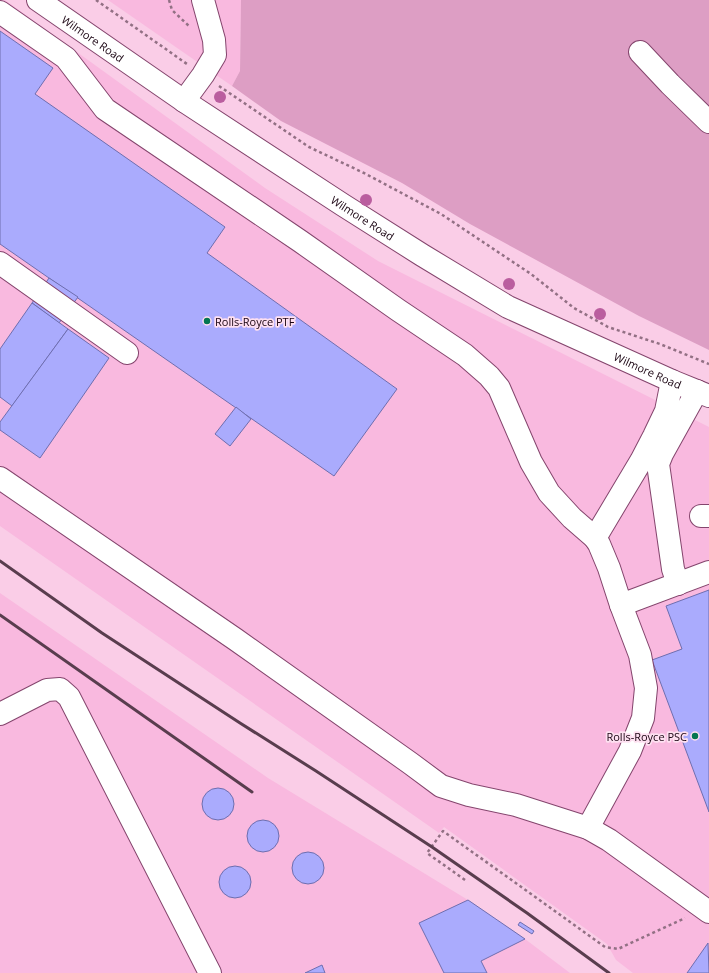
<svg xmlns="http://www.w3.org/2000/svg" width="709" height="973" font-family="'Open Sans',sans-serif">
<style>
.built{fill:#f9b9df}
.green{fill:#dd9ec4}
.building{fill:#aaabfd;stroke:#6e6eaf}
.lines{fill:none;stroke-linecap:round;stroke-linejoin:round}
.minor-casing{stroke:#84456d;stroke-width:24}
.path{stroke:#927084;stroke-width:2.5;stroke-dasharray:3 3;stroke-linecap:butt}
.minor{stroke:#fff;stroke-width:22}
.rail{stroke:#593d4e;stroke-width:3}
.tree{fill:#ba5e9f}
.poi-dot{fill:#037651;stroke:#fee0f1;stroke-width:1.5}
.labels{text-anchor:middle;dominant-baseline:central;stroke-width:3.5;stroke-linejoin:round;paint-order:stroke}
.street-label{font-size:11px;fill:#1a0412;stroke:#fee0f1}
.poi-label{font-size:11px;fill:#1a0412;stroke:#fee0f1;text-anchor:start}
</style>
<rect width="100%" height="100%" fill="#facde7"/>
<!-- built -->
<g class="built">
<polygon points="0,0 5,0 265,188 378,261 709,427 709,973 633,973 616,960 607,944 444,827 439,833 0,526"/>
<polygon points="108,0 241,0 240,71 232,86"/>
<polygon points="0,593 268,778 468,900 525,939 570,973 0,973"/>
</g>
<!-- green -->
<polygon class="green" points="241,0 709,0 709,350 639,316 470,224 402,183 281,121 232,86 240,71"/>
<!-- building -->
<g class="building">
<polygon points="0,31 53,68 35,94 225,227 207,253 397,389 334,476 0,244"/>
<polygon points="49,278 78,297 59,323 32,303"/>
<polygon points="32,303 68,329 12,406 0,397 0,349"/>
<polygon points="68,329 109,358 40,458 0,430 0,422"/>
<polygon points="236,407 251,419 230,446 215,434"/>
<polygon points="709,590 709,812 652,660 682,649 666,606"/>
<circle cx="218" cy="804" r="16"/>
<circle cx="263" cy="836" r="16"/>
<circle cx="308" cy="868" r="16"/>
<circle cx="235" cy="882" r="16"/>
<polygon points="468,900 525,939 481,961 487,973 444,973 419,923"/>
<polygon points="520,922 534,931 532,934 518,925"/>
<polygon points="708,943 709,973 687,973"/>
<polygon points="322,965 325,973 305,973"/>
</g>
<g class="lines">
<!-- minor casing -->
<g class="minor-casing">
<g id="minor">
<path id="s1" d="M38,0L184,101L343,205L422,255L508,307L672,381L709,396"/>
<polyline points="0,12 66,58 105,109 300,241 398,310 465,355 489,376 499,388 531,462 549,493 572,518 595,538 599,544 609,568 621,605 640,655 646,688 643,718 630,751 588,828"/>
<polyline points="640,52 670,84 709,122"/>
<polyline points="184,101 203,75 215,55 214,40 203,0"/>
<polyline points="0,263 127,353"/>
<polyline points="0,478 235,639 410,763 441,786 469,795 516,805 588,828 609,840 709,912"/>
<polyline points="701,516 709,516"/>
<polyline points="595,538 641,461 654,436 666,411 672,381"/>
<polyline points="678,584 673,569 658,464 662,454 697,391"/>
<polyline points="621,605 709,572"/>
<polyline points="0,714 47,690 60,689 69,697 210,973"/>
</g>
</g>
<!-- path -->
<g class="path">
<polyline points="96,0 187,64"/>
<polyline points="169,0 172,10 190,27"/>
<polyline points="219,86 309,147 364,173 441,214 531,274 574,308 608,327 660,344 709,364"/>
<polyline points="465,880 427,853 443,831 605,947 618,949 685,918"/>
</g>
<!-- minor -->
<use href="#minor" class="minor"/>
<!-- rail -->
<g class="rail">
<polyline points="0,561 102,633 240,723 316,771 432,847 527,913 609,973"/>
<polyline points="0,615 252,792"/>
</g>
</g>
<!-- trees -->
<g class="tree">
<circle cx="220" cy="97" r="6"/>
<circle cx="366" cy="200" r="6"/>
<circle cx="509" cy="284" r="6"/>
<circle cx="600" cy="314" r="6"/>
</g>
<!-- markers -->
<g class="poi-dot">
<circle cx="207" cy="321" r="4"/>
<circle cx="695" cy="736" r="4"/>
</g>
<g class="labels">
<!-- street labels -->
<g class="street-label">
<text stroke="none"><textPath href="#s1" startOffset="67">Wilmore Road</textPath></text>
<text stroke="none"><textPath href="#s1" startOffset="391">Wilmore Road</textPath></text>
<text stroke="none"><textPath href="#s1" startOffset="715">Wilmore Road</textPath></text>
</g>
<!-- poi labels -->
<g class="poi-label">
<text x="215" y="321">Rolls-Royce PTF</text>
<text x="687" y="736" text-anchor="end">Rolls-Royce PSC</text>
</g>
</g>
</svg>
